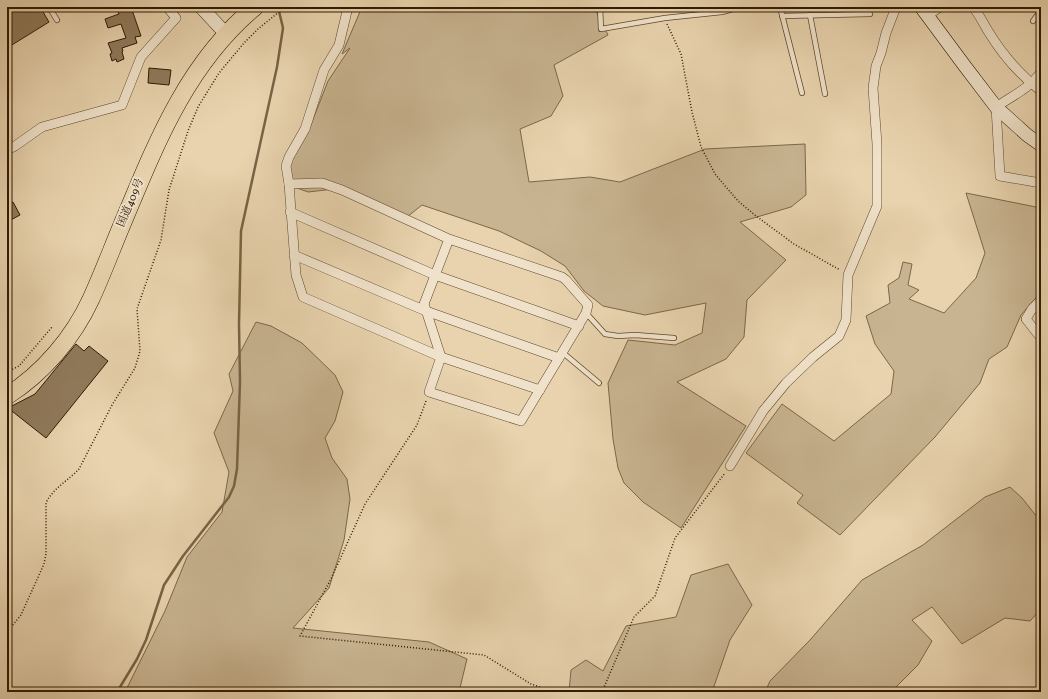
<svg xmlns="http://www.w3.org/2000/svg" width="1048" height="699" font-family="Vollkorn,'Noto Serif JP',serif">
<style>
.green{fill:#c8b491;stroke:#7b6749}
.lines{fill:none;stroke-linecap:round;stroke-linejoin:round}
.stream{stroke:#786345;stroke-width:2.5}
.building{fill:#8f7a5b;stroke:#2e1a01}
.lane-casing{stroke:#5c482c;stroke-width:6}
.street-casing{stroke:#5c482c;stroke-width:10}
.secondary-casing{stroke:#2e1a01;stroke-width:14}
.highway-casing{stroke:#2e1a01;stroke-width:18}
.path{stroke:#2e1a01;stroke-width:1.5;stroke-dasharray:1 2;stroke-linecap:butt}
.lane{stroke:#f0e2ca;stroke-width:4.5}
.street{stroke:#f0e2ca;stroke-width:9}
.secondary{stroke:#f0e2ca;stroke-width:13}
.highway{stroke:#e8d3ae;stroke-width:17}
.labels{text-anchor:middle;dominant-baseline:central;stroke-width:4;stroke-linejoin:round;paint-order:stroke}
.street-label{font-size:11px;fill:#2e1a01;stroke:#f0e2ca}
</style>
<rect width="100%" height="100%" fill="#e8d3ae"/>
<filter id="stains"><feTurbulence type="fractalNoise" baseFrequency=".005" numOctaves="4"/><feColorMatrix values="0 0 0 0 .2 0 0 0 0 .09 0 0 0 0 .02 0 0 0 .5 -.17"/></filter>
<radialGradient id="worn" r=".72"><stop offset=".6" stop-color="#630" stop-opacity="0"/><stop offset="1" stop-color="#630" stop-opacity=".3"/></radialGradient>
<!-- green -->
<g class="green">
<polygon points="362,7 594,7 608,35 554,65 563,96 551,116 520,129 529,182 590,177 620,182 705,149 805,144 806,195 791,207 740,222 786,260 747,300 744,337 726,359 677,382 746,426 681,528 643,502 624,483 618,468 613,439 608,383 628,340 675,345 702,333 706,303 645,315 603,306 584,291 565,266 541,251 499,231 422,205 402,221 334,189 308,192 289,185 288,170 298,145 310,127 328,81 350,48 342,54"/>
<polygon points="966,193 1041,208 1041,292 1021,315 1007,347 989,359 980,383 935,437 840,535 797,503 803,495 746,453 782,404 834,441 891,394 894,371 875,344 866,316 890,303 888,285 899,278 903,262 912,264 908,285 919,290 909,299 944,313 976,278 985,253"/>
<polygon points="256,322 271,326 302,343 335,375 343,392 335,421 325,438 332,458 347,479 350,499 344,540 329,588 293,628 429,642 467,659 459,692 125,692 165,611 187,557 222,512 229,472 214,433 233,391 229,374"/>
<polygon points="1010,487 1022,498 1041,522 1041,609 1030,621 1005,618 962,644 932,607 912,620 932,641 918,665 891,692 765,692 770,681 810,640 862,580 923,545 985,497"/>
<polygon points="728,564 752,605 730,640 712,692 569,692 571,670 586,660 603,671 626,626 676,617 691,575"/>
</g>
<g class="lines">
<!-- stream -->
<polyline class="stream" points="117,692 137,659 146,640 164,585 183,556 229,497 234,486 237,469 240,382 239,324 241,231 277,67 283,28 278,7"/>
</g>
<!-- building -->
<g class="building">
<polygon points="7,7 40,7 49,22 7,48"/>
<polygon points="116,7 131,7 141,36 135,37 137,43 122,48 123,51 122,52 124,59 117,62 116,59 112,61 110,54 112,53 108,43 126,38 121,24 108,28 105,19 119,14"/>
<polygon points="149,68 171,70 169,85 148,83"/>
<polygon points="13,202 20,215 7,222 7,205"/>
<polygon points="76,344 84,351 89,346 108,361 46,438 8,408 35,394"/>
</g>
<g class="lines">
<!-- lane casing -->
<g class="lane-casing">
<g id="lane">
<polyline points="49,7 57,20"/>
<polyline points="600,7 601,29 665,18 722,12 740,7"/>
<polyline points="780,7 802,93"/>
<polyline points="810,15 825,94"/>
<polyline points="782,16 870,14 860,7"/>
<polyline points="1033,21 1041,10"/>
<polyline points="586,313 605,334 618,336 635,335 674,338"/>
<polyline points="562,352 599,383"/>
</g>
</g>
<!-- street casing -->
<g class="street-casing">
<g id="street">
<polyline points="348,7 339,45 324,70 305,129 289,157 286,166 289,184 296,275 303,297 441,357 540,390"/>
<path d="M973,7C979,14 983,23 988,31C1002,54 1020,75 1041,91"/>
<polyline points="928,15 940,7"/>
<path d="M1041,72C1030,88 1012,96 996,107L1000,176L1041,183"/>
<polyline points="7,150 15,146 42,127 122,105 141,57 176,18 167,7"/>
<polyline points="289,184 322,183 342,190 449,239 562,277 566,280 588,305 586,313 521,421 429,392 441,357 424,304 449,239"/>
<polyline points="290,212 435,275 579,326"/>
<polyline points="294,255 426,311 559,358"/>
<polyline points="1041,300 1032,309 1026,319 1041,338"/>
<polyline points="730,466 763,411 786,383 813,357 839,336 846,320 848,275 877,206 877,144 873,88 876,66 881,53 886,33 896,7"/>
</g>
</g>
<!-- secondary casing -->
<g class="secondary-casing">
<g id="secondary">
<polyline points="201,7 226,34"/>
<polyline points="921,7 964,65 996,107 1027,135 1041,145"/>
</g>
</g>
<!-- highway casing -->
<g class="highway-casing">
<path id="highway" d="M7,396C43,373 73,338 91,299C102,275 111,251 121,227C155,146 186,64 255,7"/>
</g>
<!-- path -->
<g class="path">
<polyline points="667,24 681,54 692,112 701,147 715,174 738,201 756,216 794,244 840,270"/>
<polyline points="7,372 19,366 52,327"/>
<polyline points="426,401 417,425 365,504 331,579 300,636 484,655 531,684 555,692"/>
<path d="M7,632L21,615L44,564L46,554V503C52,489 69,480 79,469L112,405L135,368L140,351L137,309L161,240L169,190L188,131L198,107L219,73L244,43L258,29L285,7"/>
<polyline points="602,692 634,617 655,596 675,538 725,473"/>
</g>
<!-- lane -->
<use href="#lane" class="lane"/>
<!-- street -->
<use href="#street" class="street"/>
<!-- secondary -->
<use href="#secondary" class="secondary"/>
<!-- highway -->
<use href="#highway" class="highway"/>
</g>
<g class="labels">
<!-- street labels -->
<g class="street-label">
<text transform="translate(131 203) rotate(-67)">国道409号</text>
</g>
</g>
<!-- margin -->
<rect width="1048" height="699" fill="none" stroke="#e8d3ae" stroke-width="24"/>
<rect x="8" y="8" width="1032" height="683" fill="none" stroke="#2e1a01" stroke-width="2"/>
<rect x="12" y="12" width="1024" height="675" fill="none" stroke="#2e1a01"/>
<rect width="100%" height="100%" filter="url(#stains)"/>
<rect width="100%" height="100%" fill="url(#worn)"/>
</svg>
